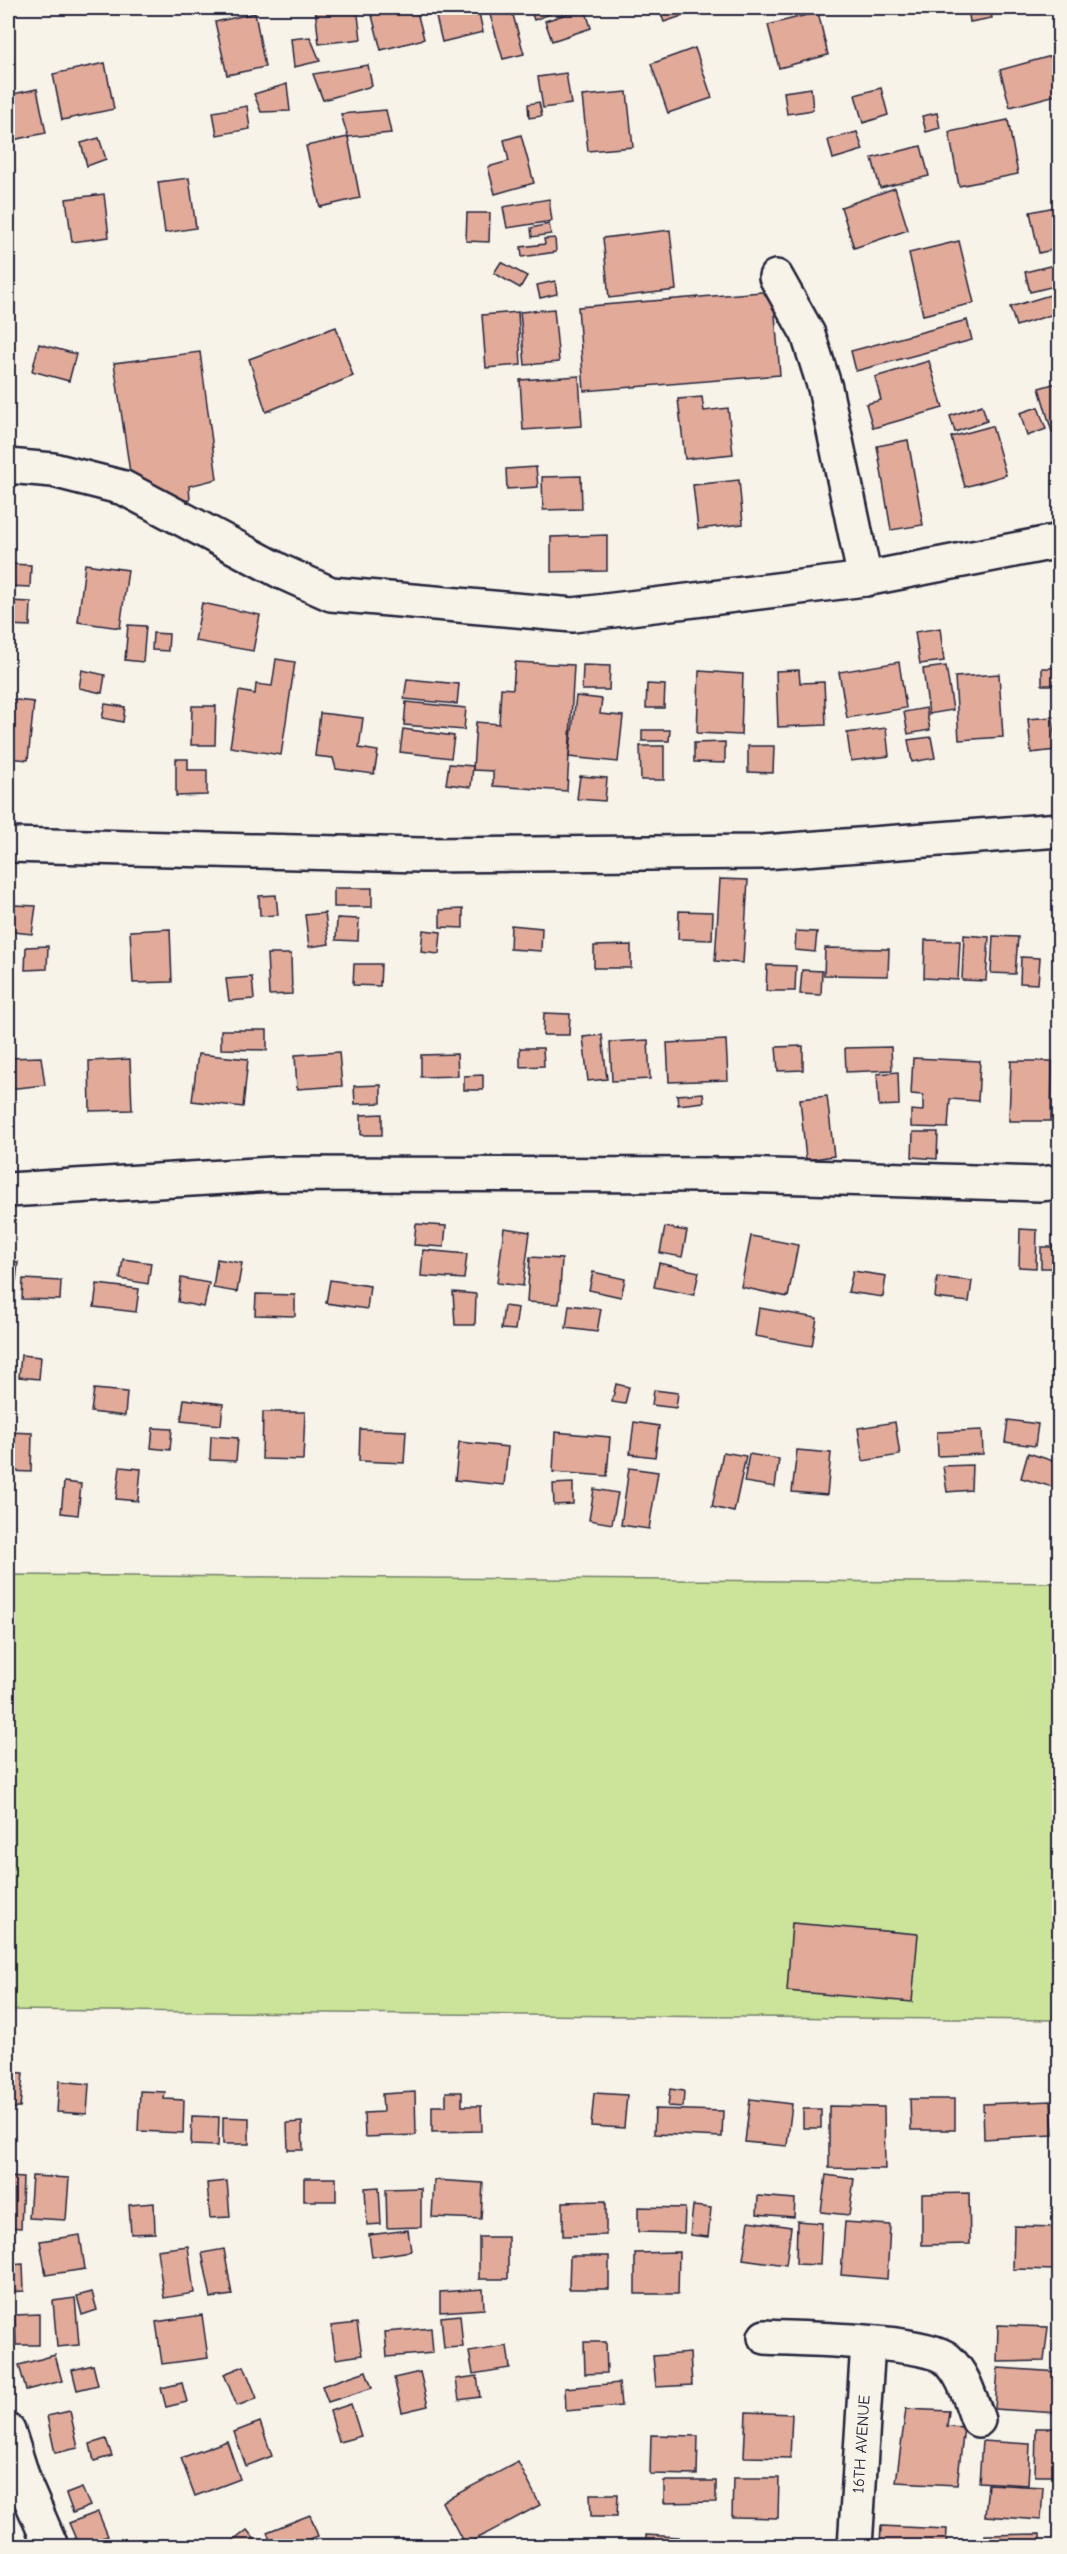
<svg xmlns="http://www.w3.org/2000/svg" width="1067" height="2554" font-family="'Comic Neue',sans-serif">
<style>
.green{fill:#cbe49a;stroke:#76836a;stroke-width:1.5}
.building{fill:#e1aa99;stroke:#22223b;stroke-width:1.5}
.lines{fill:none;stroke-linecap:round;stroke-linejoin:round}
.street-casing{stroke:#22223b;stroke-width:38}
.street{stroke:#f7f3e8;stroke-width:33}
.labels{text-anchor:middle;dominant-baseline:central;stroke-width:5;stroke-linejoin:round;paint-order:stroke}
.street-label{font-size:16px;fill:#22223b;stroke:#f7f3e8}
</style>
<rect width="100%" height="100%" fill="#f7f3e8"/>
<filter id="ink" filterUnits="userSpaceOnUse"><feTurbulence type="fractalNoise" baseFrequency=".0167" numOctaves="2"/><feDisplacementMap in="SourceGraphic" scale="12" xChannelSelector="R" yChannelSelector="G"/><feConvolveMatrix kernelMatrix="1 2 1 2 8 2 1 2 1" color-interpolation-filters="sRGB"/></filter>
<g filter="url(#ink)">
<!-- green -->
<polygon class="green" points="8,1575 1059,1583 1059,2020 8,2010"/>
<!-- building -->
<g class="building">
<polygon points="315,8 357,8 361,39 319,44"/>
<polygon points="370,8 416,8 424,39 381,50"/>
<polygon points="434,8 478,8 483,32 442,42"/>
<polygon points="488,8 511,8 524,54 503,59"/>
<polygon points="530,8 548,8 550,14 534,20"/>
<polygon points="585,8 591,28 552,41 545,21"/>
<polygon points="659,8 702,8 703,9 664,22"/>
<polygon points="968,8 990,8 992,18 970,22"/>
<polygon points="818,12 828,55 779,68 768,25"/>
<polygon points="255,13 265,67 227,75 215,22"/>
<polygon points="310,37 320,61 294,67 291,39"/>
<polygon points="695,48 712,98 668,113 651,64"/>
<polygon points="1055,55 1060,72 1060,94 1010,107 1000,70"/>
<polygon points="105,63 114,109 62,120 53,74"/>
<polygon points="368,65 372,86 323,100 313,74"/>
<polygon points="566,73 571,104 543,108 538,77"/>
<polygon points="287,84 290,111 261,112 254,94"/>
<polygon points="811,88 813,110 787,114 784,92"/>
<polygon points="881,88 888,115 863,123 855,95"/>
<polygon points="37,89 46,133 8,141 8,95"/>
<polygon points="627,92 633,147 588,151 582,96"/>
<polygon points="539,102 542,116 529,118 528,104"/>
<polygon points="247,106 250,129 217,135 213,112"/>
<polygon points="386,110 391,133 348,137 341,114"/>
<polygon points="937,113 940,128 926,132 922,116"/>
<polygon points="1008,120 1018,174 959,186 949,132"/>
<polygon points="857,132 863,150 833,159 828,140"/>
<polygon points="521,135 534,183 495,194 488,167 509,161 504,140"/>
<polygon points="348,137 360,198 320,207 306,146"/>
<polygon points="99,138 106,159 87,166 81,143"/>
<polygon points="921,146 929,176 880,188 872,158"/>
<polygon points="189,178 196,228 165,233 158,182"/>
<polygon points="895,188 908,230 854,248 841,207"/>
<polygon points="104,194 109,237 72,242 66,199"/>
<polygon points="549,199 552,221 507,228 503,207"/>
<polygon points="1060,206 1060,248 1039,253 1030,212"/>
<polygon points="467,213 490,213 489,242 466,241"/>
<polygon points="549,224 551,234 532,237 531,228"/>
<polygon points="670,230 676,290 609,298 603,238"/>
<polygon points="555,238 556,252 522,257 521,247 545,244 544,239"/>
<polygon points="959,241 974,303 923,315 909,253"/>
<polygon points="501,262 527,276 520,288 494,273"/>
<polygon points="1054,265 1059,285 1030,292 1025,272"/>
<polygon points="555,281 557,294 540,298 537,285"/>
<polygon points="773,291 780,375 584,391 578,307"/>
<polygon points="1060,292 1060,312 1016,326 1010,307"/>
<polygon points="554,309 559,362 525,365 520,312"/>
<polygon points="518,312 521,365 486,368 482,315"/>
<polygon points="967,320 972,340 856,371 851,351"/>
<polygon points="336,327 353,376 266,412 249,359"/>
<polygon points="39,344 76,354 69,381 32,371"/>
<polygon points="200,352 217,479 189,486 190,500 166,503 133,493 114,363"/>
<polygon points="929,361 943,408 873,428 866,404 881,400 875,377"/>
<polygon points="579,376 582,426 523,430 520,380"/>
<polygon points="1060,382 1060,430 1052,432 1039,388"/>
<polygon points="702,397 704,411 728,408 733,454 685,459 678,399"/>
<polygon points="982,405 987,421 955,432 950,416"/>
<polygon points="1038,407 1046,429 1027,436 1020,413"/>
<polygon points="992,426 1006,475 965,487 951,437"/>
<polygon points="908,440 923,525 891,530 877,446"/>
<polygon points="536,467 538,487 507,489 506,469"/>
<polygon points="581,476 582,509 543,510 542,477"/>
<polygon points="739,480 743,524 698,529 693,485"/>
<polygon points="607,535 607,571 551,572 551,537"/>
<polygon points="8,564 31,565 30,587 8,586"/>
<polygon points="85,564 128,570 120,628 78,622"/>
<polygon points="8,601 31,602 30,626 8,625"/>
<polygon points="202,603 260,615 253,651 195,641"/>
<polygon points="128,625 146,626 143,662 125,660"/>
<polygon points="940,628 944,661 920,664 915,632"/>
<polygon points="153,633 169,634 168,651 152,650"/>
<polygon points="276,659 295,662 281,755 230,747 239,691 255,694 256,684 272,686"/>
<polygon points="515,662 574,665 567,791 493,786 493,771 473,770 476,722 499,724 501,688 513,689"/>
<polygon points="899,662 906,708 847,718 839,672"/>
<polygon points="583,665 610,666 609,690 582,690"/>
<polygon points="946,666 953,710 929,714 923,669"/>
<rect x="1042" y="668" width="18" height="17"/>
<polygon points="82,670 105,675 102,693 79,688"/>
<polygon points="799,670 800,683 824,682 826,725 778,727 776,671"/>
<polygon points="699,671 743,674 741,735 697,733"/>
<polygon points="999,674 1003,737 959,740 955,677"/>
<polygon points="407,679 459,684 457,704 404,699"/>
<polygon points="647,684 665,685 664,708 646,708"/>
<polygon points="576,696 602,699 600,714 623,716 618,762 569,757"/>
<polygon points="8,699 34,702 28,760 8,758"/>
<polygon points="406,702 466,708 464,730 404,725"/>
<polygon points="105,704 125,707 123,722 102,718"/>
<polygon points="192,706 216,706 215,745 191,745"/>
<polygon points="926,708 930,730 908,734 904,712"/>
<polygon points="320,713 363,718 359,748 378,751 374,774 336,769 333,758 315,756"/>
<polygon points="1053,717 1056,750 1031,753 1028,719"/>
<polygon points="886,728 889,756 851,761 847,733"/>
<polygon points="403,729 454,736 451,758 400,752"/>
<polygon points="642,730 670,730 669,741 642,741"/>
<polygon points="931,737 935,758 912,762 908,740"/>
<polygon points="725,742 725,763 694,762 694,743"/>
<polygon points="640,746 664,746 664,780 641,780"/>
<polygon points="748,746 774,746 773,773 748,772"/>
<polygon points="176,759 188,759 188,770 207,770 207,795 176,796"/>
<polygon points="449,764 473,766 471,787 446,784"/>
<polygon points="580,776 607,778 605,801 577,799"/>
<polygon points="720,879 748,880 743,963 715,961"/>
<rect x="334" y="888" width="38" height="19"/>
<polygon points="276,895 278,915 260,916 259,896"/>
<polygon points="14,905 36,906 32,934 13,932"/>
<polygon points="463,909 463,928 440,927 440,910"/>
<polygon points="679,911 713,912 712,940 678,939"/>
<polygon points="325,913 329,944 309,947 305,915"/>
<polygon points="337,918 359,919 358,941 336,940"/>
<polygon points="511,925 542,928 541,951 510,949"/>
<polygon points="170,929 172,982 133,983 130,931"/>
<polygon points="423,930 441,932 439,954 421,952"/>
<polygon points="796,931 817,932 815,952 795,950"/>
<polygon points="964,935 989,937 986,981 962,980"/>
<polygon points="993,936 1018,937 1015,974 991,973"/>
<polygon points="925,940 960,941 958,980 924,978"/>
<polygon points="631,945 631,968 594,968 594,946"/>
<polygon points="48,946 47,969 25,970 26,947"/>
<polygon points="825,948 889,949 888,976 824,975"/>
<polygon points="267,954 291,954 292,994 269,995"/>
<polygon points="1021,957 1040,958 1038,984 1020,983"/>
<polygon points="354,964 381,964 380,986 353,985"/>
<polygon points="767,965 796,966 795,991 766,991"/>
<polygon points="802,970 822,971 821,995 800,994"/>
<polygon points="252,977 254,999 229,1001 226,979"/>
<polygon points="544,1013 570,1014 569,1035 543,1035"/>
<polygon points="221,1030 267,1030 267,1050 221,1049"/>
<polygon points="602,1035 607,1079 588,1081 583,1037"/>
<polygon points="648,1040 650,1079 612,1081 610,1042"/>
<polygon points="726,1040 728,1080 669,1082 667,1043"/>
<polygon points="803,1046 803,1070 778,1071 776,1047"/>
<polygon points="891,1047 892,1070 846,1072 845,1048"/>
<polygon points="520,1048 543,1048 544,1066 520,1067"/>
<polygon points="339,1052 342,1086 297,1089 295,1055"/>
<polygon points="198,1054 248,1059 243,1107 192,1101"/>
<polygon points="457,1054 458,1076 421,1077 421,1055"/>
<polygon points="41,1057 45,1085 8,1089 8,1058"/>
<polygon points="913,1058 980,1061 978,1101 950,1099 948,1128 911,1127 911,1110 923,1111 923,1095 911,1094"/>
<polygon points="130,1059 132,1110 90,1111 89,1061"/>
<polygon points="1011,1061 1052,1061 1051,1121 1009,1121"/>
<polygon points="898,1072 899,1105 879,1106 877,1074"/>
<polygon points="483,1075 483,1090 464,1090 464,1076"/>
<polygon points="381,1085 381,1103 355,1104 354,1086"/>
<polygon points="703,1093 704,1102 678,1105 677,1095"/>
<polygon points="827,1096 834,1156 806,1160 800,1099"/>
<polygon points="382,1114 382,1135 361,1135 361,1115"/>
<polygon points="913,1132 938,1132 937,1159 912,1157"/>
<polygon points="416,1224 446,1226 444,1247 414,1245"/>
<polygon points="665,1227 687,1231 682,1257 660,1253"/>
<polygon points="504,1228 530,1232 523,1286 497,1283"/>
<polygon points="1020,1229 1037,1230 1036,1268 1019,1267"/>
<polygon points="751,1236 798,1245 788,1297 741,1287"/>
<rect x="1041" y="1247" width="19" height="21"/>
<polygon points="423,1250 467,1254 464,1279 421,1276"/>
<polygon points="530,1257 562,1259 559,1304 527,1302"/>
<polygon points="123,1259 151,1263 148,1284 120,1279"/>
<polygon points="217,1259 242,1263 237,1292 213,1288"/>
<polygon points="8,1261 18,1262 16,1281 8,1280"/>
<polygon points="659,1263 699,1272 694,1295 654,1287"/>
<polygon points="853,1271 886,1276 883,1297 848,1292"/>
<polygon points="593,1272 625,1279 621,1297 589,1290"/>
<polygon points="937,1277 972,1281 969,1302 935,1298"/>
<polygon points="181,1278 209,1283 204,1307 178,1302"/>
<polygon points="23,1279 61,1281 60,1300 22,1299"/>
<polygon points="330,1280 370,1286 367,1309 326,1303"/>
<polygon points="97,1284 139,1289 136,1312 94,1307"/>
<polygon points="453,1292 476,1294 475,1325 455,1325"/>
<polygon points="256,1294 295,1295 295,1316 255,1315"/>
<polygon points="569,1305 601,1309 597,1332 566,1328"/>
<polygon points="504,1306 518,1308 515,1330 501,1329"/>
<polygon points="759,1308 817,1318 812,1346 755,1336"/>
<polygon points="21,1355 41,1357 39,1379 19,1377"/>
<polygon points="616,1384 629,1387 625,1404 612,1402"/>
<polygon points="94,1389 127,1392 125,1416 91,1412"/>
<polygon points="654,1390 678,1393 676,1408 652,1405"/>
<polygon points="184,1399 223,1404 221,1425 181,1421"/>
<polygon points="263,1412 305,1412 303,1460 262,1459"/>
<polygon points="1008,1420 1038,1424 1035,1446 1005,1442"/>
<polygon points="634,1422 659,1426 655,1457 630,1454"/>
<polygon points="895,1422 900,1455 863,1461 858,1428"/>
<polygon points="153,1428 172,1429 170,1450 151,1448"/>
<polygon points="360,1429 406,1431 404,1463 359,1461"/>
<polygon points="982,1430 983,1454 938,1456 937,1432"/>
<polygon points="8,1432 32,1433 31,1472 8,1471"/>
<polygon points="555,1432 610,1437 607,1476 553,1472"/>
<polygon points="211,1436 238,1438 236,1461 210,1460"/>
<polygon points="459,1442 508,1447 504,1485 455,1480"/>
<polygon points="797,1450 831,1453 827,1495 792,1492"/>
<polygon points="723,1452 746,1456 734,1512 712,1507"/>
<polygon points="1028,1453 1060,1463 1060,1489 1021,1478"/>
<polygon points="749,1454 779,1459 775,1487 744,1482"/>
<polygon points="972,1465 971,1490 947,1492 943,1466"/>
<polygon points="120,1467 141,1469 138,1501 116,1499"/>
<polygon points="629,1468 658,1472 649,1529 621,1525"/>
<polygon points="64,1482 81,1484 78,1515 61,1513"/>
<polygon points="573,1483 573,1504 554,1505 553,1484"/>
<polygon points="594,1489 618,1493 612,1524 589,1520"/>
<polygon points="792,1923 918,1934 912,2002 787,1991"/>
<polygon points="8,2072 23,2073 20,2108 8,2108"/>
<polygon points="59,2081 89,2084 87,2114 57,2112"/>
<polygon points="670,2089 684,2091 683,2107 668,2106"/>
<polygon points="140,2091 165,2092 164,2099 184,2100 183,2133 138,2131"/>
<polygon points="415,2092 416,2135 365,2137 364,2113 383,2112 382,2094"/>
<polygon points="446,2092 462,2092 462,2106 481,2106 482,2131 432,2132 432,2106 446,2106"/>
<polygon points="594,2093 627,2095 624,2128 591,2126"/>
<polygon points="750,2099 792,2104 787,2146 745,2142"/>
<polygon points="910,2099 955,2099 955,2130 911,2130"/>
<polygon points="1051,2101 1053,2135 984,2139 983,2104"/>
<polygon points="829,2106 884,2107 885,2169 829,2168"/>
<polygon points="655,2109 723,2111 722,2137 654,2134"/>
<rect x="803" y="2109" width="18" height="19"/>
<polygon points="192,2116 219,2117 218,2146 191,2145"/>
<polygon points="223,2117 249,2118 249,2144 223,2144"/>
<polygon points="302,2122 303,2150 288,2150 287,2123"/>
<polygon points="826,2175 854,2179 849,2215 821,2212"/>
<polygon points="32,2176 69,2178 66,2220 29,2218"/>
<polygon points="8,2177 23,2178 21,2228 8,2227"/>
<rect x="304" y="2178" width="32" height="23"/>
<polygon points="434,2180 483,2183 481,2219 432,2217"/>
<polygon points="227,2181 230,2217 210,2218 207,2183"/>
<polygon points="379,2187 381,2224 367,2225 365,2188"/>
<polygon points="421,2188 421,2227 387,2228 386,2189"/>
<polygon points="969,2193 970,2244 922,2245 922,2194"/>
<polygon points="758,2196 795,2199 794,2217 757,2214"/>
<polygon points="606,2201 606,2235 563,2236 563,2202"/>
<polygon points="154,2203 155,2233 131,2234 129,2205"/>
<polygon points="693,2206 711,2208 708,2237 690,2235"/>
<polygon points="638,2207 685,2208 684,2233 638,2232"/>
<polygon points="749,2221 791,2227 786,2265 743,2259"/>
<polygon points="797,2221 822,2223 820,2265 796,2264"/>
<polygon points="845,2222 890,2225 887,2279 841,2275"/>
<polygon points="1014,2226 1060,2227 1059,2270 1013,2269"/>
<polygon points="408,2230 411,2251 372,2257 369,2235"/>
<polygon points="80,2235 85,2269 46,2275 40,2241"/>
<rect x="479" y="2237" width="29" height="42"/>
<polygon points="188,2246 194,2293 164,2298 157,2250"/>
<polygon points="224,2249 232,2295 211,2298 202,2253"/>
<polygon points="679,2252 678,2294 635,2294 635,2253"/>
<polygon points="570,2256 609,2256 609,2289 569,2289"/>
<polygon points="23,2264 24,2291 8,2292 8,2265"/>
<polygon points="483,2289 484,2309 440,2312 440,2292"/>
<polygon points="92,2292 97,2310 82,2315 77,2296"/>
<polygon points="75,2298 79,2345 57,2347 53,2301"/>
<polygon points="39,2314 39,2345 16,2345 15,2315"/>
<polygon points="202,2315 208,2358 162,2364 156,2322"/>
<polygon points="460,2315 463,2347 444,2348 441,2317"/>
<polygon points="357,2323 362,2355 336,2359 331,2326"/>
<polygon points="998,2325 1048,2327 1044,2361 997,2362"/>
<polygon points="431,2328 433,2353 387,2357 385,2332"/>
<polygon points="584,2342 606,2342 607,2373 585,2374"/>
<polygon points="507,2346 510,2368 473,2374 469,2352"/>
<polygon points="690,2353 692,2385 656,2387 653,2356"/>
<polygon points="55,2355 62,2381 26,2390 19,2365"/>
<polygon points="93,2365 98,2385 77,2390 72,2370"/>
<polygon points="244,2366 257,2398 237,2406 224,2374"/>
<polygon points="998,2368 1060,2372 1058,2413 995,2409"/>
<polygon points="366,2371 372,2388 328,2402 322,2386"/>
<polygon points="420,2372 428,2406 402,2412 394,2378"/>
<polygon points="477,2376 480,2397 459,2400 456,2379"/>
<polygon points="182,2383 187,2402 166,2407 161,2388"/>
<polygon points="619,2383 621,2406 566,2411 565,2388"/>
<polygon points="351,2404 361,2436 339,2442 330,2411"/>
<polygon points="906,2409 949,2411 947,2426 964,2427 957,2485 896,2482"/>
<polygon points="70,2411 78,2448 55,2453 47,2416"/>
<polygon points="746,2412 792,2414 790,2458 744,2457"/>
<polygon points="260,2422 272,2456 246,2466 234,2432"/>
<polygon points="1036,2428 1060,2428 1059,2476 1035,2476"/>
<polygon points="651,2435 698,2436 697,2475 650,2474"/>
<polygon points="106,2439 112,2456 94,2461 90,2444"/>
<polygon points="227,2441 240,2479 195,2496 181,2458"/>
<polygon points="982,2441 1030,2444 1028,2485 979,2482"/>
<polygon points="518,2462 540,2505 465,2545 442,2502"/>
<polygon points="733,2478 779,2478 778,2518 732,2517"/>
<polygon points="664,2481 716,2481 716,2502 664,2503"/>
<polygon points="988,2484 1043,2487 1041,2520 985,2516"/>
<polygon points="82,2488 90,2506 73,2513 66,2494"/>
<polygon points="590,2494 618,2494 617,2516 591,2516"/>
<polygon points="98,2512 108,2536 79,2546 69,2523"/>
<polygon points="310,2515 318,2536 291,2546 272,2546 267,2532"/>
<polygon points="881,2526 947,2529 946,2546 880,2546"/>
<polygon points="247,2530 260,2546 227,2546"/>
<polygon points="1040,2534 1040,2546 985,2546 985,2535"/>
<polygon points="646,2535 679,2537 678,2546 646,2546"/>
<polygon points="734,2540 780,2542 780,2546 733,2546"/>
<polygon points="621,2542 643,2542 644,2546 621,2546"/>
</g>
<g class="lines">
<!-- street casing -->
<g class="street-casing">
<g id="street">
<polyline points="776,277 808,334 825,388 865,579"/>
<polyline points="8,466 53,470 124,488 282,572 331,594 573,615 865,579 1060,541"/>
<polyline points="8,845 422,855 764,852 1060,830"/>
<polyline points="8,1190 273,1174 742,1175 1039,1184 1060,1182"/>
<path d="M765,2337C800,2339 924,2340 947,2359C964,2374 970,2399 978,2420"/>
<polyline points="8,2431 26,2488 51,2546"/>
<path id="s1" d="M855,2546L868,2343"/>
</g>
</g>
<!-- street -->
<use href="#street" class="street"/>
</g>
</g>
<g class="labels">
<!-- street labels -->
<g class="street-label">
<text stroke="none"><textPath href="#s1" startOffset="102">16TH AVENUE</textPath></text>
</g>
</g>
<!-- margin -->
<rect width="1067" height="2554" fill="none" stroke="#f7f3e8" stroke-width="30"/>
<rect x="15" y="15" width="1037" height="2524" fill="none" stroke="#22223b" stroke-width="2" filter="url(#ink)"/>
</svg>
